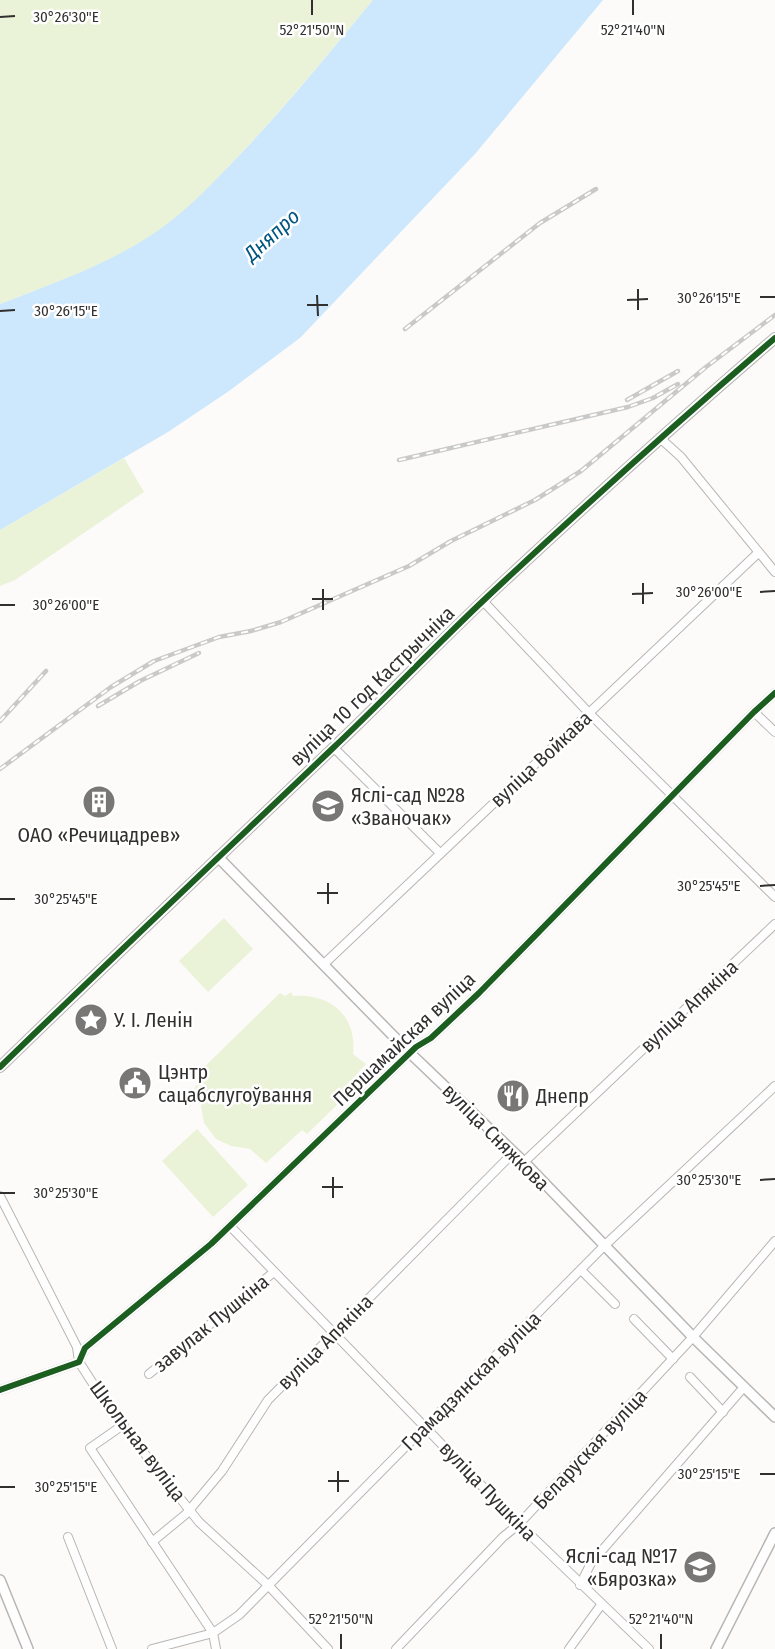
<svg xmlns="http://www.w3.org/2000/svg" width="775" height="1649" font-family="'Fira Sans Condensed',sans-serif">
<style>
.green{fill:#eaf3d7}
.water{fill:#cde8fc}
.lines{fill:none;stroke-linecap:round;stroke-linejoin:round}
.minor-casing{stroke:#b8b6b5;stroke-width:10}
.tertiary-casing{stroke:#b8b6b5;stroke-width:12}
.minor{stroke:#fffefe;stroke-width:8}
.tertiary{stroke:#fffefe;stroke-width:9}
.rail-casing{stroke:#c9c9c9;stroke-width:4.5}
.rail{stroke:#fff;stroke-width:2;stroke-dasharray:7;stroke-linecap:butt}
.cycleway-casing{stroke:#fff;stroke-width:10}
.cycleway{stroke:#1b5e20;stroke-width:6}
.ticks{fill:none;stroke:#32302f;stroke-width:2}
.labels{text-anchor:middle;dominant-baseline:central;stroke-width:5;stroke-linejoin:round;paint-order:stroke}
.street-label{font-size:20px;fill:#32302f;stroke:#fff}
.poi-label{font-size:20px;fill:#32302f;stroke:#fff;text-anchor:start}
.water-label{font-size:21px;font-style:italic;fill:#005581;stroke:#fff}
.ticks-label{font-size:15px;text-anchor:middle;fill:#32302f;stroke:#fff;stroke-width:5;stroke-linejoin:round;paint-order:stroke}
</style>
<rect width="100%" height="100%" fill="#fdfbf9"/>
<!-- green -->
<g class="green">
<path d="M0,0H373C326,57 280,113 229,166C213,183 197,201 180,215C129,258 61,280 0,304Z"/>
<polygon points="124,458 144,492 15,580 0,586 0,530"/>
<polygon points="224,918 253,949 208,992 179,961"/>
<path d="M291,992L293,996C330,993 357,1015 353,1054L366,1064L334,1099L338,1104L307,1134L302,1130L266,1163L250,1149L231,1146L216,1139L204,1123L199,1094L193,1090L202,1079L198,1073L280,993L285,996Z"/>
<polygon points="197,1129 248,1185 213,1217 162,1161"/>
</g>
<!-- water -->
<path class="water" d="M373,0H603L475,154L300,338L229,391L168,432L0,530V304C51,284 104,266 150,236C181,216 206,190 232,163C282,111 327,56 373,0Z"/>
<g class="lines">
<!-- minor casing -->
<g class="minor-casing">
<g id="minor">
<polyline points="660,438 681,457 775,572"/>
<polyline points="483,601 590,714 775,897"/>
<polyline points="754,712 775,732"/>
<polyline points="334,748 440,853"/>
<polyline points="324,964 758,553"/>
<polyline points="524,1162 775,924"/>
<polyline points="0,1196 77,1347 79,1362 99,1393 145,1454 199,1522 268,1585 328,1649"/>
<polyline points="230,1226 519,1524 649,1649"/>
<polyline points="581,1270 615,1304"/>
<polyline points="634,1319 673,1359"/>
<polyline points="149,1374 274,1272"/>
<polyline points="690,1377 723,1412"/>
<polyline points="0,1390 79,1362 85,1348 211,1244 416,1047 431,1038 479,993 754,712 775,693"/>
<polyline points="123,1425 90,1448 213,1633 216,1649"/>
<polyline points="68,1537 112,1649"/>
<polyline points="152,1542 186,1514 222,1471 268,1400 513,1153"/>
<polyline points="580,1585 591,1563 744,1387"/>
<polyline points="152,1649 213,1633 239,1615 604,1246 775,1086"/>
<polyline points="396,1649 503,1537 519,1524 693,1337 775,1241"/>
<polyline points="569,1649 601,1605"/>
</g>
</g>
<!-- tertiary casing -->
<g class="tertiary-casing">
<g id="tertiary">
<polyline points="218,857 410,1053 524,1162 693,1337 775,1417"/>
<path d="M0,1067C110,960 221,855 332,749C384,700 433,648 485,599C580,510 676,423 775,338"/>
<polyline points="0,1580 28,1649"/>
<polyline points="716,1649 775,1533"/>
</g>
</g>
<!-- minor -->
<use href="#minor" class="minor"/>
<!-- tertiary -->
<use href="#tertiary" class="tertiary"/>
<!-- rail casing -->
<g class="rail-casing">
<g id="rail">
<polyline points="405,329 540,223 596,189"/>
<polyline points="627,400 678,371"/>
<polyline points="399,460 628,407 653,398 678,384"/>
<polyline points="98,706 140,681 199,653"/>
<polyline points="0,721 46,671"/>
<polyline points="0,769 111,687 154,661 219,637 251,631 281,622 409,566 451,541 535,500 581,471 706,367 775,315"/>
</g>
</g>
<!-- rail -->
<use href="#rail" class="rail"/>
<!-- cycleway casing -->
<g class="cycleway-casing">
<g id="cycleway">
<path d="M0,1067C110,960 221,855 332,749C384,700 433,648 485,599C580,510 676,423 775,338"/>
<polyline points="0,1390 79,1362 85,1348 211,1244 416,1047 431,1038 479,993 754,712 775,693"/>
</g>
</g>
<!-- cycleway -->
<use href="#cycleway" class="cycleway"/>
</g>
<!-- ticks -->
<path class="ticks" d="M312,0V15M633,0V15M0,17L15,16M638,289V310M317,295L318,316M760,297H775M627,300L648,299M307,305H328M0,311L15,310M643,583V604M323,589V610M760,592L775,591M632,594L653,593M312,599H333M0,605H15M328,883V904M760,886L775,885M317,893H338M0,899H15M333,1177V1198M760,1180L775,1179M322,1187H343M0,1193H15M338,1471V1492M760,1474H775M328,1481H349M0,1487H15M341,1634V1649M661,1634V1649"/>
<!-- icons -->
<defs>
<g id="building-disc" transform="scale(1.725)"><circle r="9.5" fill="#797776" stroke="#fff"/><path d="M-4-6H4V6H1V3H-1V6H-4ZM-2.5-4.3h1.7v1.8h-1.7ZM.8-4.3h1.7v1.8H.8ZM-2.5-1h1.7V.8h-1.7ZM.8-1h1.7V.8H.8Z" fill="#fff"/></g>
<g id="school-disc" transform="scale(1.725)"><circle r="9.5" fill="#797776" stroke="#fff"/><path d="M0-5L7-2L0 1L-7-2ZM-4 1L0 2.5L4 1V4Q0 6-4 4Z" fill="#fff"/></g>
<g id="sight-disc" transform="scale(1.725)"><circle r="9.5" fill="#797776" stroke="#fff"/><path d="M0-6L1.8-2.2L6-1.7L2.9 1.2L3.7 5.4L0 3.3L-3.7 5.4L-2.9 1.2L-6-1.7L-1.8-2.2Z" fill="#fff"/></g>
<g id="civic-disc" transform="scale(1.725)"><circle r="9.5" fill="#797776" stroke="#fff"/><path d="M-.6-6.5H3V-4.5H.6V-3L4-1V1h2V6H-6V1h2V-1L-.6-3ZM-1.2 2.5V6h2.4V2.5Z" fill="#fff"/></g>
<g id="restaurant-disc" transform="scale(1.725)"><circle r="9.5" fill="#797776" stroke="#fff"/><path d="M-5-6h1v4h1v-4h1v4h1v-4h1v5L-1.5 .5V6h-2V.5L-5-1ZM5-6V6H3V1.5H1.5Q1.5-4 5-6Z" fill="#fff"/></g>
</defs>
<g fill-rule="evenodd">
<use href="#building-disc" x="99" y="802"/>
<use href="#school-disc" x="328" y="806"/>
<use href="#sight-disc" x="91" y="1020"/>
<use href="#civic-disc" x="135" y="1083"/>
<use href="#restaurant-disc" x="513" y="1096"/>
<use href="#school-disc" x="700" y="1567"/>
</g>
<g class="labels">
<!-- street labels -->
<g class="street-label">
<text transform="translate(372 686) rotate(-44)">вуліца 10 год Кастрычніка</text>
<text transform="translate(541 759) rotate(-43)">вуліца Войкава</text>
<text transform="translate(689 1006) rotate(-43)">вуліца Апякіна</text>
<text transform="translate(404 1039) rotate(-43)">Першамайская вуліца</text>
<text transform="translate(496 1137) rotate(45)">вуліца Сняжкова</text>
<text transform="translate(211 1323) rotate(-39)">завулак Пушкіна</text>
<text transform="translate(325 1342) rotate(-45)">вуліца Апякіна</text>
<text transform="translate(471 1381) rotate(-45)">Грамадзянская вуліца</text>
<text transform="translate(138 1441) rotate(53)">Школьная вуліца</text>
<text transform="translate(590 1449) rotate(-47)">Беларуская вуліца</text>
<text transform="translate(488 1491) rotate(46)">вуліца Пушкіна</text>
</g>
<!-- poi labels -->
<g class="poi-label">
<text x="351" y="795">Яслі-сад №28<tspan x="351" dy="23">«Званочак»</tspan></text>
<text x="99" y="835" text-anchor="middle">ОАО «Речицадрев»</text>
<text x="114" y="1020">У. І. Ленін</text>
<text x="158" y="1072">Цэнтр<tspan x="158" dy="23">сацабслугоўвання</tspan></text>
<text x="536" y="1096">Днепр</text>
<text x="677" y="1556" text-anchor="end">Яслі-сад №17<tspan x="677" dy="23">«Бярозка»</tspan></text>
</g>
<!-- water labels -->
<g class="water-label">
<text transform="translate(272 235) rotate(-42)">Дняпро</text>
</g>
</g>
<g class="ticks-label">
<text x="66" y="22">30°26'30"E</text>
<text x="312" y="35">52°21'50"N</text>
<text x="633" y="35">52°21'40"N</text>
<text x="709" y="303">30°26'15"E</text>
<text x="66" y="316">30°26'15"E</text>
<text x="709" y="597">30°26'00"E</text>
<text x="66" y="610">30°26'00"E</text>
<text x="709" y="891">30°25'45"E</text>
<text x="66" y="904">30°25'45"E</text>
<text x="709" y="1185">30°25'30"E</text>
<text x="66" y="1198">30°25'30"E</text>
<text x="709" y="1479">30°25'15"E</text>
<text x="66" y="1492">30°25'15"E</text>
<text x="341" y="1624">52°21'50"N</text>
<text x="661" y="1624">52°21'40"N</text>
</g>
</svg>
